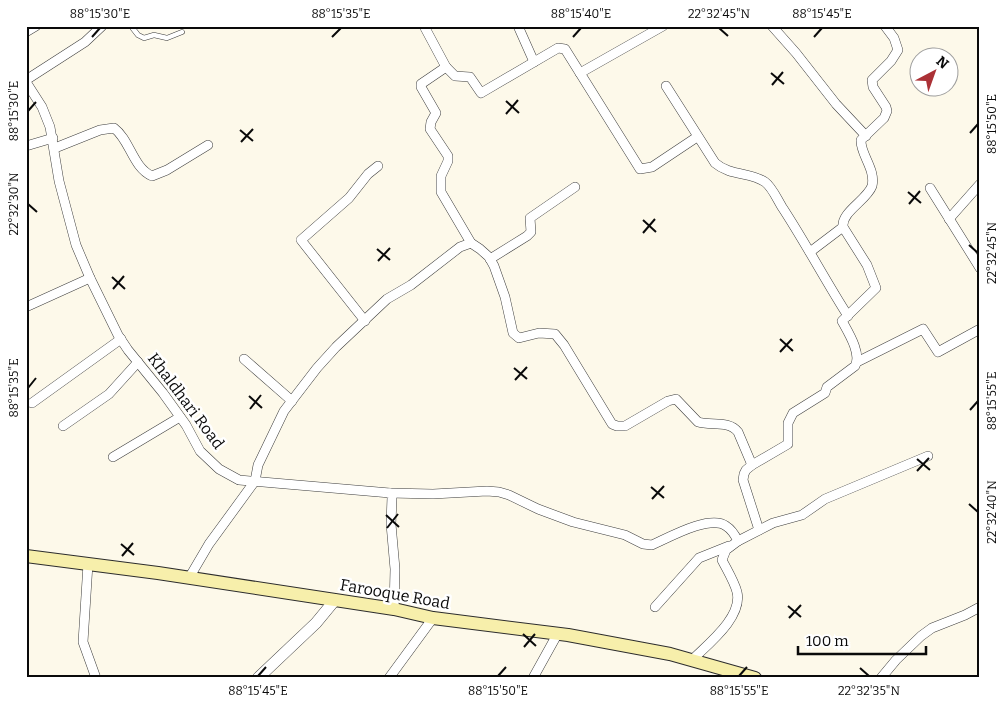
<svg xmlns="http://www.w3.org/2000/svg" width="1006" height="704" font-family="Bitter,serif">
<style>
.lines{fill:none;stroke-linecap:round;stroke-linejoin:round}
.service-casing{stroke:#3d3d3d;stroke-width:5.5}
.minor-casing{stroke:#3d3d3d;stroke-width:10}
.tertiary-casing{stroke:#3d3d3d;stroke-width:12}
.secondary-casing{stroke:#2c2c2c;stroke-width:14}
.service{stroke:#fff;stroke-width:4.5}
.minor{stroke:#fff;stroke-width:9}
.tertiary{stroke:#fff;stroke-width:11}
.secondary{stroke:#f7efab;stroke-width:12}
.ticks{fill:none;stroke:#0a0a0a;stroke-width:2}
.labels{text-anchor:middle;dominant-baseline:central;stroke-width:5;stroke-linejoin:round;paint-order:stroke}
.street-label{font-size:16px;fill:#0a0a0a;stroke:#fff}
.neatline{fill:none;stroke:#0a0a0a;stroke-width:2}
.ticks-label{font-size:12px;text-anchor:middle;fill:#0a0a0a}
</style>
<rect width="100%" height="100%" fill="#fdf9ea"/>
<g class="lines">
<!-- service casing -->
<g class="service-casing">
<polyline id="service" points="131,26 138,35 144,38 154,35 167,38 182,32"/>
</g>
<!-- minor casing -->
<g class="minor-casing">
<g id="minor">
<path d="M424,26L446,67L421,84V87L436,113L431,122L430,129L448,156V161L441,176V192L471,243L480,249L489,257L494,266L505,297L513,333L519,338L539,333L555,334L564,345L612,424L617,426H625L668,401L676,399L698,422C711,426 729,420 738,432L752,465"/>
<polyline points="518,26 534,62"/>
<polyline points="772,26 796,53 836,104 866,136"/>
<polyline points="26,32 36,26"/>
<polyline points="446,67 455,76 470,77 481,93 558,48 565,49 640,169 652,167 697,137"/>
<polyline points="580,73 663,26"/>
<polyline points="26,80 85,42 102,26"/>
<polyline points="26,82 42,107 50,127 59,181 76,245 90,278 118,335 128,350 163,393 186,425 200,451 219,469 239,480 390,493 392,497 391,524 395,569 394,609"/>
<path d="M666,86L715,163C730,176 751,172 765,182C772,187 777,199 782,207C805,242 825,280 848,316"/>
<polyline points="26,146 53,138"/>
<path d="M55,148L100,130L114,128C130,140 133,168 152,176L167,170L208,145"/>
<polyline points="930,188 980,268"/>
<polyline points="949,219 980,184"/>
<polyline points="810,252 843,227"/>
<polyline points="490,259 527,236 531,232 530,218 575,187"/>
<polyline points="26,307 90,278"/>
<polyline points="365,321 301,240 349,198 368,174 378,166"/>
<polyline points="244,359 292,401"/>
<polyline points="857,362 923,329 938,352 980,329"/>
<polyline points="32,403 121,339"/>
<polyline points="63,426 109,394 138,362"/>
<polyline points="113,457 180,417"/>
<path d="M390,493L433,494L487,491L499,492L509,495L538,509L573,522L625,535L643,544L652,545C668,538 710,514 726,526C731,529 735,535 738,541"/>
<path d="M759,530L743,480L744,474L746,470L752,465L788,444V423L793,413L825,393L827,387L855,366C862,354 848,332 842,321L876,288L867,265L843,227C841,212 867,200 872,186C876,169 860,154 861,140L884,118L887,111L886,107L873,87L872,80L891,61L898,50L894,38L885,26"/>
<polyline points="88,564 83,642 96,678"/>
<polyline points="189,578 209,544 255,481 258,465 284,411 317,368 336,347 387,299 411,285 460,247 471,243"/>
<polyline points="655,607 699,558 729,546"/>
<path d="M692,660C708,644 743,617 737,592C734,581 727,570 722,560L726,550L738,541L773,523L802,515L825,499L837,494L928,456"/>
<polyline points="389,678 433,618"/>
<polyline points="533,678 558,633"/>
<polyline points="881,678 896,660 921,636 932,628 965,615 980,607"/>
</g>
</g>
<!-- tertiary casing -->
<g class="tertiary-casing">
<polyline id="tertiary" points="258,678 316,623 335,600"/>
</g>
<!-- secondary casing -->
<g class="secondary-casing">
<polyline id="secondary" points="26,556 158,573 394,609 433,618 568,635 670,654 755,678"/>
</g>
<!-- service -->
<use href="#service" class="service"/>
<!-- minor -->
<use href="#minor" class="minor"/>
<!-- tertiary -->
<use href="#tertiary" class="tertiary"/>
<!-- secondary -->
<use href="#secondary" class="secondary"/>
</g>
<!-- ticks -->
<path class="ticks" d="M719,28L728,36M92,37L100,28M332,37L341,28M573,37L581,28M814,37L822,28M771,73L784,84M772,85L783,72M506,101L519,113M28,111L36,102M506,114L518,100M240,130L253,141M970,133L978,124M241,142L253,129M908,192L921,203M28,204L37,212M909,204L920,191M643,220L656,232M643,233L655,219M969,245L978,253M377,249L390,260M378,261L390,248M112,277L125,289M113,289L124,276M780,339L793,351M780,352L792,339M514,368L527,379M515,380L527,367M28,388L36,378M249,396L262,408M250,409L261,395M970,410L978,401M917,459L930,470M917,471L929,458M651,487L664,498M652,499L664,486M969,504L978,512M386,515L399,527M387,528L398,514M121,544L134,555M122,556L133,543M788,606L801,617M789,618L801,605M523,634L536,646M524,647L535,634M860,668L869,676M258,676L266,667M498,676L506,667M739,676L747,667"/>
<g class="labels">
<!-- street labels -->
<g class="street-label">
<text transform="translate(186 401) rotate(53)">Khaldhari Road</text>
<text transform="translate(395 594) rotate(10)">Farooque Road</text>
</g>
</g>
<!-- border -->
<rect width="1006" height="704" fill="none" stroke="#ffffff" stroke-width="55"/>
<!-- north arrow -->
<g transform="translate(934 72) rotate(41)"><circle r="24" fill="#ffffff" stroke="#9d9d9d"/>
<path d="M0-4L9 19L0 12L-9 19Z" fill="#ab3136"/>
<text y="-8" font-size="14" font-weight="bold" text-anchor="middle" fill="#0a0a0a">N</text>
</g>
<!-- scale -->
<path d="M798 646v8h128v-8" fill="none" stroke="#0a0a0a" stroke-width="2.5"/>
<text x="806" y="646" font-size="15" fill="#0a0a0a" stroke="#ffffff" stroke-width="4" paint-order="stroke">100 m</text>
<rect x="28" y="28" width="950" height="648" class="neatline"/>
<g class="ticks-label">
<text x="100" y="18">88°15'30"E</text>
<text x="341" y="18">88°15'35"E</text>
<text x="581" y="18">88°15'40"E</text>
<text x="719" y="18">22°32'45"N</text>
<text x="822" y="18">88°15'45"E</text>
<text transform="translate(14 111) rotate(-90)" y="4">88°15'30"E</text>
<text transform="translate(992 124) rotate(-90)" y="4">88°15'50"E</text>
<text transform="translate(14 204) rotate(-90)" y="4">22°32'30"N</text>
<text transform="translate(992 253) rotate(-90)" y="4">22°32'45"N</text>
<text transform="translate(14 388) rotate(-90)" y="4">88°15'35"E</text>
<text transform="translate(992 401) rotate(-90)" y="4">88°15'55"E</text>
<text transform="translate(992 512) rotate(-90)" y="4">22°32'40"N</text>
<text x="258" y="695">88°15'45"E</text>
<text x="498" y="695">88°15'50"E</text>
<text x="739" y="695">88°15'55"E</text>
<text x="869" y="695">22°32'35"N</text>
</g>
</svg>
